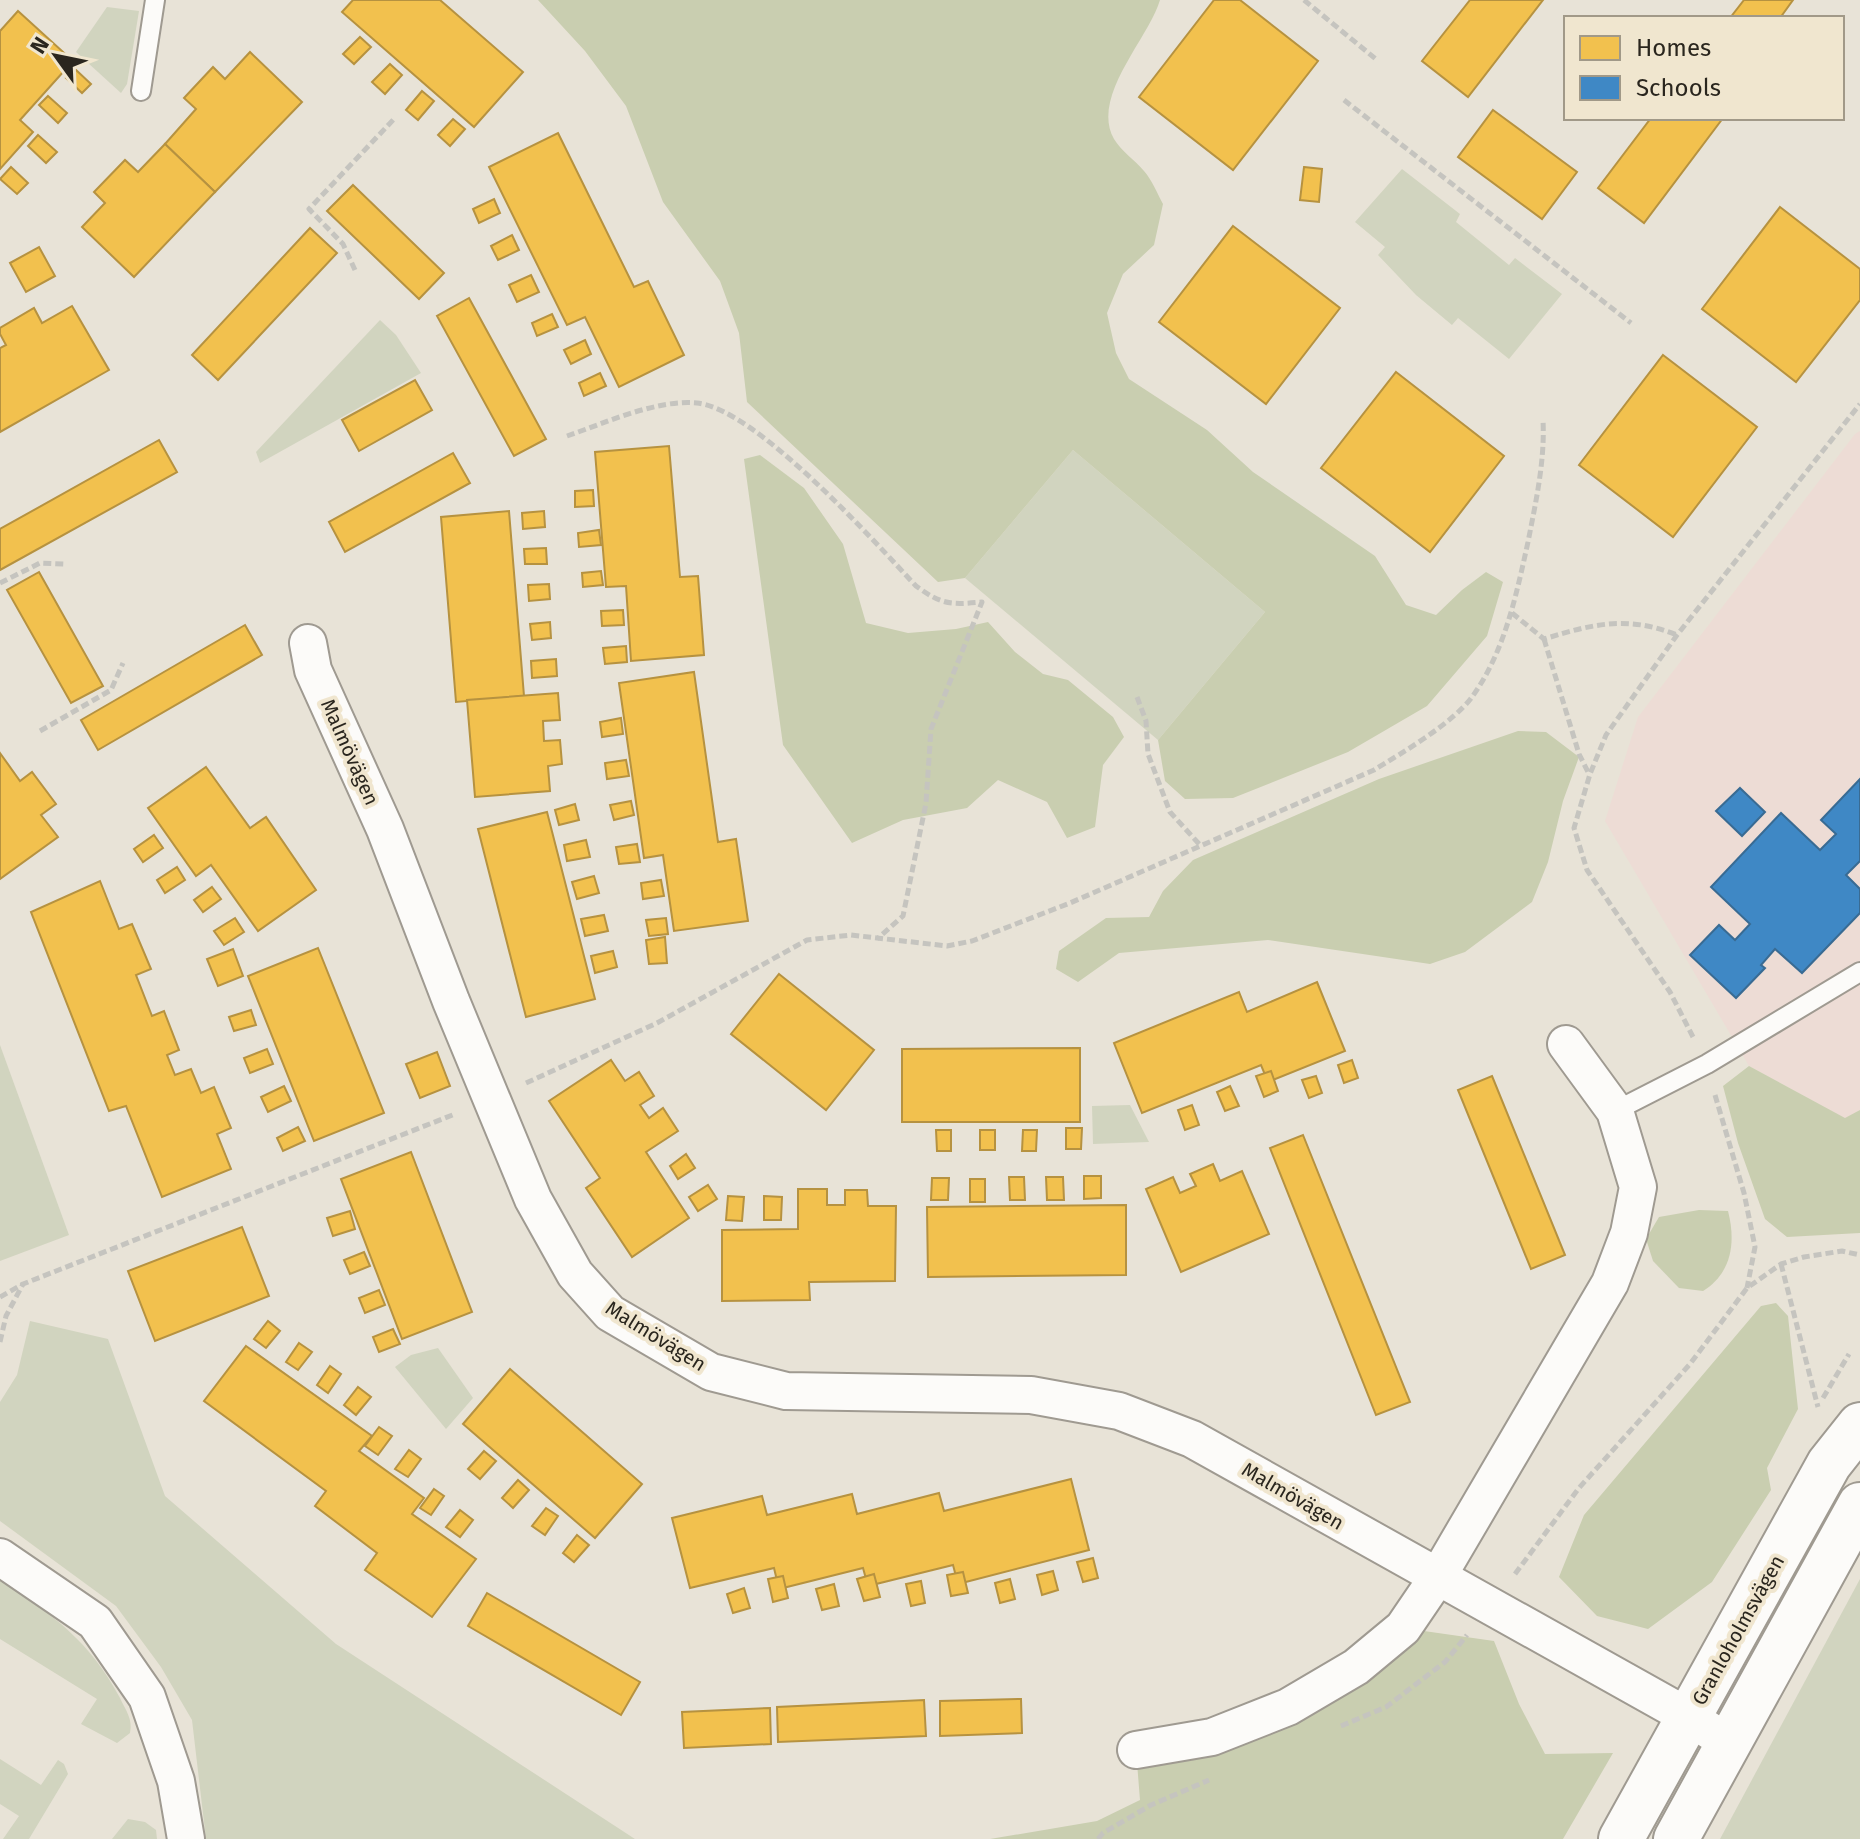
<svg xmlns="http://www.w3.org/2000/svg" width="1860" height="1839" font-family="'Fira Sans',sans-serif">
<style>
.education{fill:#eddcd5}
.green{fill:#d1d4bf}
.forest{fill:#c9ceb0}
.homes{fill:#f2c14e;stroke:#b69240;stroke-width:2}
.schools{fill:#3f88c5;stroke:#396b93;stroke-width:2}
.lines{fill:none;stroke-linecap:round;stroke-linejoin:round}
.lane-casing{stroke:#9f9a91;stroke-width:22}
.street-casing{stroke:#9f9a91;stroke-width:40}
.secondary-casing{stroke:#9f9a91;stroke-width:48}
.path{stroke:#c5c4bf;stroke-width:5;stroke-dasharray:8 4;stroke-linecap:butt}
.lane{stroke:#fcfbf9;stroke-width:18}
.street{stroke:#fcfbf9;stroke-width:36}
.secondary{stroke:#fcfbf9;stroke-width:44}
.labels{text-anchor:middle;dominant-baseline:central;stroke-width:8;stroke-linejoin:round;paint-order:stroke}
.street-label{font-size:20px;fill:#2a261e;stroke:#f0e6cf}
</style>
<rect width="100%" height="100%" fill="#e8e3d7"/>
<!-- education -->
<polygon class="education" points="1860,431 1860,1110 1846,1119 1749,1066 1605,821 1638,717 1855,434"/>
<!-- green -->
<g class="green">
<polygon points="107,7 139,11 127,84 121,93 76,52"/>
<polygon points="1402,169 1460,214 1456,222 1509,265 1515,258 1562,294 1509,359 1458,318 1452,325 1416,295 1378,255 1385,247 1355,222"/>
<polygon points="380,320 396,335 421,373 260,463 256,452"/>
<polygon points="1073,450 1265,612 1158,740 965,578"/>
<polygon points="0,1045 69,1235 0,1261"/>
<polygon points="1130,1105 1149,1142 1093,1144 1092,1106"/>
<polygon points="30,1321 108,1339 165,1496 336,1644 635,1839 206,1839 192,1720 161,1667 116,1606 0,1521 0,1402 17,1375"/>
<polygon points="438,1348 473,1398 446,1429 395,1367 411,1355"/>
<polygon points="1860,1579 1860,1839 1720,1839"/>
<path d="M0,1580C53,1615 90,1641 120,1698C126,1711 133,1719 130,1733L117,1743L81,1724L97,1699L0,1639Z"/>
<polygon points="0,1759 41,1785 58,1760 64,1764 68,1774 29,1839 3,1839 19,1816 0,1804"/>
<polygon points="128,1819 145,1822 156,1830 157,1839 112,1839"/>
</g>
<!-- forest -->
<g class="forest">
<path d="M538,0H1160C1149,38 1090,97 1114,139C1121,151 1135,160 1144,171C1152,180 1157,193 1163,204L1154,245L1123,274L1107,313L1116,353L1129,379L1207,430L1253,472L1375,556L1406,605L1436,615L1462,590L1486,572L1503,582L1487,636L1427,706L1348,752L1233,798L1185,799L1165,781L1158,740L1265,612L1073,450L965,578L938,582L747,402L739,333L720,281L663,202L626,106L585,51Z"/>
<polygon points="760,455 804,488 843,544 866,623 908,633 956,629 988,622 1015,652 1043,674 1068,680 1113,717 1124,737 1103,765 1095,827 1067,838 1047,802 998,780 967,808 903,820 852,843 783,745 744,459"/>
<polygon points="1518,731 1546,732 1579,757 1563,801 1548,862 1532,902 1465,952 1430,964 1268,940 1119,953 1078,982 1056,969 1059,951 1106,918 1149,917 1163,891 1193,860 1379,779"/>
<polygon points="1749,1066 1845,1118 1860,1110 1860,1233 1787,1237 1765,1219 1738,1143 1723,1086"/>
<path d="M1699,1210L1728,1211C1736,1242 1732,1273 1703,1291L1679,1288L1653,1261L1646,1239L1659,1217Z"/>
<polygon points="1776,1303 1788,1316 1798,1409 1767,1468 1771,1490 1712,1582 1648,1629 1597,1616 1559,1577 1584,1515 1761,1306"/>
<polygon points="1403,1628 1494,1641 1519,1704 1545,1754 1613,1753 1563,1839 990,1839 1097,1821 1140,1800 1136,1750 1251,1722"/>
</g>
<!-- homes -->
<g class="homes">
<polygon points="353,0 440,0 523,72 474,127 342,12"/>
<polygon points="1214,0 1240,0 1318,61 1233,170 1139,97"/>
<polygon points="1470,0 1543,0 1468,97 1422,61"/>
<polygon points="1744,0 1793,0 1780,18 1730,18"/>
<polygon points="18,11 73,61 20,120 33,132 0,169 0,31"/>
<polygon points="360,37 371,47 354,64 343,54"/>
<polygon points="250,52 302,102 215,192 165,144 196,109 184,98 213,67 225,79"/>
<polygon points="390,64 402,75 385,94 372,82"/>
<polygon points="75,69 91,84 82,93 66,78"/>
<polygon points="422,91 434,101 418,120 406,110"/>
<polygon points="48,96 67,113 58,123 39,105"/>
<polygon points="1493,110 1577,172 1542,219 1458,157"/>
<polygon points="1651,118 1723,118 1644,223 1598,188"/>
<polygon points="453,119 465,129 450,146 438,135"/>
<polygon points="558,133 634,287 648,281 684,355 619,387 585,317 567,325 489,167"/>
<polygon points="38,135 57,152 46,163 28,146"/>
<polygon points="165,144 215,192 134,277 82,227 105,203 94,192 125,160 138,172"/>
<polygon points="11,167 28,183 17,194 0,179"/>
<polygon points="1304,167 1322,169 1319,202 1300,200"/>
<polygon points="353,185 444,273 419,299 327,211"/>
<polygon points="494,199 500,213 479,223 473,209"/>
<polygon points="1780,207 1860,269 1860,300 1796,382 1702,309"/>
<polygon points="1233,226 1340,308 1266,404 1159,322"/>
<polygon points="310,228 337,253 218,380 192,355"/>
<polygon points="512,235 519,250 498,260 491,246"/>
<polygon points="39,247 55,276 26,292 10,263"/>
<polygon points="531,275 539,292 517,302 509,285"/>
<polygon points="469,298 546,439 514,456 437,316"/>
<polygon points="72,306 109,370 0,432 0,348 6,345 0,334 0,328 34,308 42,323"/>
<polygon points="552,314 558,327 537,336 532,323"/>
<polygon points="585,340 591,354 571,364 564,350"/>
<polygon points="1663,355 1757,427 1673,537 1579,465"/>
<polygon points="1396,372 1504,456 1430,552 1321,468"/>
<polygon points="600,373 606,386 584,396 579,383"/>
<polygon points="415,380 432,410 359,451 342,420"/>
<polygon points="159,440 177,472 0,570 0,529"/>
<polygon points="669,446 680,577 698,576 704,655 631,661 626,586 606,587 595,452"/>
<polygon points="453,453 470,483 345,552 329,522"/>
<polygon points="593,490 594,506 575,507 575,491"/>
<polygon points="509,511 524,696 456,702 441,517"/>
<polygon points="544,511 545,527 523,529 522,513"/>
<polygon points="599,530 601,545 579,547 578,533"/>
<polygon points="546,548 547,564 525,564 524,549"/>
<polygon points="601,571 603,585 583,587 582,573"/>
<polygon points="39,572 103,686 71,703 7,590"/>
<polygon points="549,584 550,599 529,601 528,585"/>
<polygon points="623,610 624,625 602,626 601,611"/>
<polygon points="550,622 551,638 532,640 530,624"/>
<polygon points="245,625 262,655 98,750 81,720"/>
<polygon points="626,646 627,662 605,664 603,648"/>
<polygon points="556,659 557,676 532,678 531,661"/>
<polygon points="694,672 718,842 736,839 748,921 674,931 663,855 644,858 619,683"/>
<polygon points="558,693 560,720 543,721 544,741 560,740 562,764 548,766 550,791 475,797 467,700"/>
<polygon points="621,718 623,734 602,737 600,722"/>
<polygon points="0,753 20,781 32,772 56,804 41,815 58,837 0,879"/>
<polygon points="626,760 629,776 607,779 605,763"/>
<polygon points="206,767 250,828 266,817 316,890 258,931 211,865 196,876 148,808"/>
<polygon points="631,801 634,815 614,820 610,805"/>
<polygon points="575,804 579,820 559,825 555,810"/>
<polygon points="547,812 595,999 526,1017 478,829"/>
<polygon points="154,835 163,848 143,862 134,849"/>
<polygon points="586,840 590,857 567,861 564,845"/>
<polygon points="637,844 640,862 619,864 616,847"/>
<polygon points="177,867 185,880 165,893 157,880"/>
<polygon points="594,876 599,893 577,899 572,882"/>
<polygon points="661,880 664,896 643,899 641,883"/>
<polygon points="100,881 119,929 132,924 151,969 136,975 152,1016 164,1011 179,1050 167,1055 175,1075 191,1069 201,1093 214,1087 231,1128 217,1134 231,1169 162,1197 126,1106 109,1111 31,912"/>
<polygon points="212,887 221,899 203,912 194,900"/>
<polygon points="604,915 608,931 585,936 581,919"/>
<polygon points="235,918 244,932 224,945 214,931"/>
<polygon points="666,918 668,934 649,936 646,920"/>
<polygon points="665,937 667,963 649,964 646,940"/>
<polygon points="318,948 384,1113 314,1141 248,976"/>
<polygon points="233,949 243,976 218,986 207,959"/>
<polygon points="613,951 617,967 595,973 591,956"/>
<polygon points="779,974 874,1050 826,1110 731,1034"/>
<polygon points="1317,982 1345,1051 1268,1082 1261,1065 1142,1113 1114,1043 1239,992 1247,1012"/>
<polygon points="251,1010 256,1025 234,1031 229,1017"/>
<polygon points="1080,1048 1080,1122 902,1122 902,1049"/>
<polygon points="267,1049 273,1064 250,1073 244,1058"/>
<polygon points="437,1052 450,1086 420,1098 406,1064"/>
<polygon points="611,1060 625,1081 639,1072 654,1096 640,1105 649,1118 663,1108 678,1131 646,1152 689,1218 632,1257 586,1188 600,1178 549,1101"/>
<polygon points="1352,1060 1358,1078 1344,1083 1338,1065"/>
<polygon points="1271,1071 1278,1091 1264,1097 1256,1076"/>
<polygon points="1316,1076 1322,1093 1309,1098 1302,1080"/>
<polygon points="1492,1076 1565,1255 1531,1269 1458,1090"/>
<polygon points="284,1086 291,1101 268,1112 261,1097"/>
<polygon points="1230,1086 1239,1106 1225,1111 1217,1092"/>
<polygon points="1192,1105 1199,1125 1185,1130 1178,1110"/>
<polygon points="298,1127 305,1141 283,1151 277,1138"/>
<polygon points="1066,1128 1082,1128 1081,1149 1066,1149"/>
<polygon points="936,1130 951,1130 951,1151 937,1151"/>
<rect x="980" y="1130" width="15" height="20"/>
<polygon points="1023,1130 1037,1130 1036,1151 1022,1151"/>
<polygon points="1303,1135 1410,1402 1376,1415 1270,1148"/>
<polygon points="411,1152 472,1312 402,1339 341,1179"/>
<polygon points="686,1154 695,1168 678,1179 670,1166"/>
<polygon points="1213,1164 1220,1181 1242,1171 1269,1234 1181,1272 1146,1189 1173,1177 1180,1193 1196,1186 1190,1174"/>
<polygon points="1084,1176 1101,1176 1101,1198 1084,1199"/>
<polygon points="1009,1177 1024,1177 1025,1200 1010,1200"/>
<polygon points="1046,1177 1063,1177 1064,1200 1047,1200"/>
<polygon points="932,1178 949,1178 948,1200 931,1200"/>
<rect x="970" y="1179" width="15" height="23"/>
<polygon points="708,1185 717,1199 698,1211 689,1197"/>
<polygon points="798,1189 827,1189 827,1205 845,1205 845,1190 867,1190 868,1206 896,1206 895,1281 809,1282 810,1300 722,1301 722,1230 798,1229"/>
<polygon points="728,1196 744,1197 742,1221 726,1220"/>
<polygon points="764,1196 782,1197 781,1220 764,1220"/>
<polygon points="1126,1205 1126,1275 928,1277 927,1207"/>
<polygon points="350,1211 355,1229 333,1236 327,1218"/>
<polygon points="242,1227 269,1296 155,1341 128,1271"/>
<polygon points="364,1252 370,1266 350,1274 344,1260"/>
<polygon points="379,1290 385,1305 365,1313 359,1298"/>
<polygon points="268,1321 280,1331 266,1348 254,1339"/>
<polygon points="393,1329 400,1344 379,1352 373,1337"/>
<polygon points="299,1343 312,1352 298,1370 286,1362"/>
<polygon points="246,1346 372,1436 359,1451 424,1498 412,1514 476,1559 432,1617 365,1570 377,1553 315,1506 326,1491 204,1401"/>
<polygon points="330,1366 341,1374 328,1393 317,1385"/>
<polygon points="510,1369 642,1484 595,1538 463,1424"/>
<polygon points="358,1387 371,1397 356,1415 344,1405"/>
<polygon points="379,1427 392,1436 378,1455 365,1446"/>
<polygon points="409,1450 421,1459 408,1477 395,1469"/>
<polygon points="484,1451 496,1461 480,1479 468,1469"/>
<polygon points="1071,1479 1089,1550 958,1584 953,1565 868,1586 863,1568 779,1589 774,1568 690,1588 672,1518 762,1496 767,1515 852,1494 857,1514 939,1493 944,1511"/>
<polygon points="518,1480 529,1490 513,1508 502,1498"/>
<polygon points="434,1489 444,1496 431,1515 420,1508"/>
<polygon points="546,1508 558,1516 545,1535 532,1526"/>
<polygon points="460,1510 473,1520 460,1537 446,1527"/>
<polygon points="577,1535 589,1545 574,1562 563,1553"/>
<polygon points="1093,1558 1098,1578 1083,1582 1077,1562"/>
<polygon points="1053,1571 1058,1590 1042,1595 1037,1575"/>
<polygon points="963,1572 968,1593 951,1596 947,1575"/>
<polygon points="874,1574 880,1597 864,1601 857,1579"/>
<polygon points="783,1576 788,1598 773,1602 768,1579"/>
<polygon points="1010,1579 1015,1599 1000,1603 995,1583"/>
<polygon points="921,1581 925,1603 911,1606 906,1584"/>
<polygon points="834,1584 839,1606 822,1610 816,1589"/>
<polygon points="744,1588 750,1608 733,1613 727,1594"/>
<polygon points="487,1593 640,1682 621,1715 468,1626"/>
<polygon points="1021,1699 1022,1733 940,1736 940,1701"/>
<polygon points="924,1700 926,1736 778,1742 777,1707"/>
<polygon points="770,1708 771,1744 684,1748 682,1712"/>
</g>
<!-- schools -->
<g class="schools">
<polygon points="1860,779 1860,861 1846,875 1860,889 1860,913 1802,973 1775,949 1761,965 1765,968 1736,998 1690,955 1719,925 1735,940 1750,924 1711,887 1781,813 1820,850 1836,834 1821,820"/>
<polygon points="1740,788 1765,812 1742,836 1716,811"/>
</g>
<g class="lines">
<!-- lane casing -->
<g class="lane-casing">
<g id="lane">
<polyline points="141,91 155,0"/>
<polyline points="1615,1111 1707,1064 1860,972"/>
</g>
</g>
<!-- street casing -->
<g class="street-casing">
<g id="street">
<polyline points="308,643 313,670 385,829 451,1001 533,1199 575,1274 610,1313 711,1372 786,1391 1031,1395 1119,1411 1192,1439 1689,1717 1730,1744"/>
<polyline points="0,1557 95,1622 147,1697 176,1781 186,1839"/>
<polyline points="1136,1750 1212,1737 1288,1707 1356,1667 1403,1628 1437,1578 1610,1283 1629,1233 1638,1187 1615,1111 1566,1044"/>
</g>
</g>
<!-- secondary casing -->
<g class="secondary-casing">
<g id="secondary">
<polyline points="1621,1839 1829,1464 1860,1425"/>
<polyline points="1676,1839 1860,1505"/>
</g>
</g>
<!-- path -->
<g class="path">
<polyline points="1304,0 1377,60"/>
<polyline points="1344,100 1631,323"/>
<polyline points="355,270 343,244 309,209 394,119"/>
<path d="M567,436C605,423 657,399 697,403C756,409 874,541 916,586C942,605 951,605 982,602L931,729L926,803L903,916L877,939"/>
<polyline points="0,583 40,563 64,564"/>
<path d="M1512,613L1544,639C1593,624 1627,615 1677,635"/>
<polyline points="1544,639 1579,754 1589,774"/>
<polyline points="1137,697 1146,721 1148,754 1170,812 1200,845"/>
<polyline points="40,731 111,690 123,663"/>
<polyline points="1693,1037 1670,992 1587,870 1574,828 1590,774 1606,735 1677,635 1860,404"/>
<path d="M526,1083L657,1023L807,940L851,935L947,946L972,941L1070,903L1374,770C1402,753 1453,723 1472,697C1505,651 1516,596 1528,542C1536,501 1545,461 1543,420"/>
<polyline points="1715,1095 1744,1193 1755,1247 1747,1288"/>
<polyline points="1781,1264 1818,1407"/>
<polyline points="0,1297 23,1284 455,1114"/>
<polyline points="0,1342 6,1316 23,1284"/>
<polyline points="1823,1398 1849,1354"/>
<polyline points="1515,1574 1579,1488 1690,1364 1747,1288 1781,1264 1804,1257 1842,1251 1860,1255"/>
<polyline points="1341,1726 1386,1707 1445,1662 1467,1635"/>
<polyline points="1098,1839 1103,1833 1151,1805 1209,1780"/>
</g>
<!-- lane -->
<use href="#lane" class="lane"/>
<!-- street -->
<use href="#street" class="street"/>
<!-- secondary -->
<use href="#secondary" class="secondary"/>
</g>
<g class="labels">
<!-- street labels -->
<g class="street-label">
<text transform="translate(350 752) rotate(66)">Malmövägen</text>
<text transform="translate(656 1336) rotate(32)">Malmövägen</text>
<text transform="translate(1293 1496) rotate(30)">Malmövägen</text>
<text transform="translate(1738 1630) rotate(-61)">Granloholmsvägen</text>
</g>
</g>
<!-- legend -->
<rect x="1564" y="16" width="280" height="104" fill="#f0e6cf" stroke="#a19988" stroke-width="2"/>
<rect x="1580" y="36" width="40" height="24" fill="#f2c14e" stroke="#a19988" stroke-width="2"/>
<text x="1636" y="56" font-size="24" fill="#2a261e">Homes</text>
<rect x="1580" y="76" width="40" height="24" fill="#3f88c5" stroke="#a19988" stroke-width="2"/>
<text x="1636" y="96" font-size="24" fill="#2a261e">Schools</text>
<!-- north arrow -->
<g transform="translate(56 56) rotate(303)" stroke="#f0e6cf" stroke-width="6" paint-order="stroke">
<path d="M0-6L14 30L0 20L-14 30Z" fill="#2a261e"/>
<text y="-12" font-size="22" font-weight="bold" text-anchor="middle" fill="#2a261e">N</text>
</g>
</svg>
